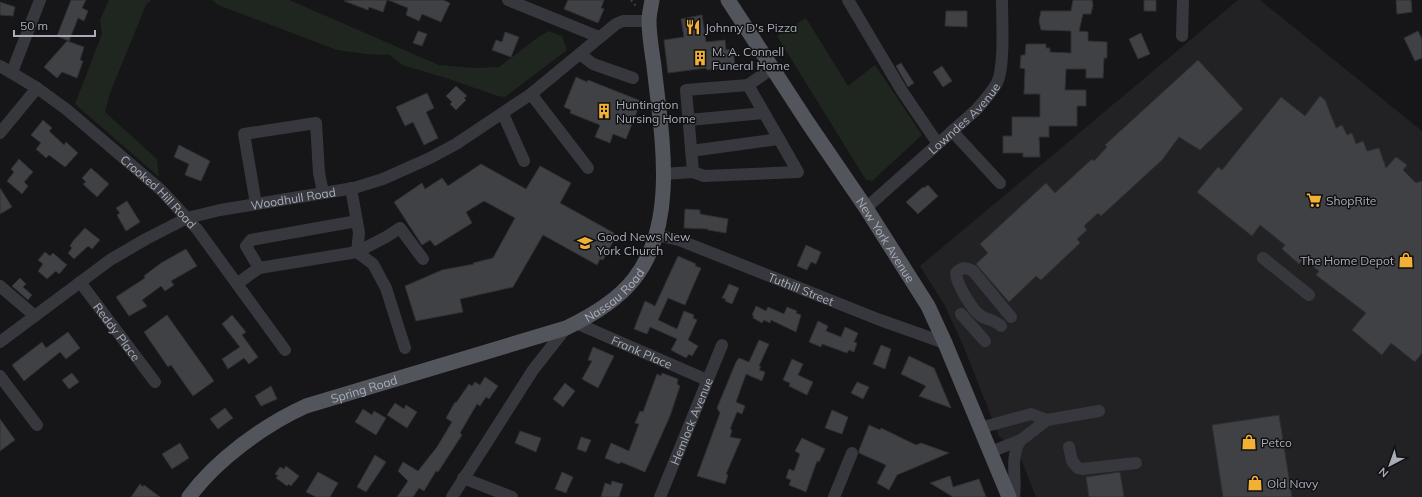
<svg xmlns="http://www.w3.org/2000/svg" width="1422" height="497" font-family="Mulish,sans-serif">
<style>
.built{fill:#222225}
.green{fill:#1e261f}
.building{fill:#404145;stroke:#303034}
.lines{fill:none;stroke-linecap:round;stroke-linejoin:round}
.path{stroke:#3d3f44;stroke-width:2;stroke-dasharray:2 3;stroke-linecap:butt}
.minor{stroke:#37383d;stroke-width:12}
.major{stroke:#53555c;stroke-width:15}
.labels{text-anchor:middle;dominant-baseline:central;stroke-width:3;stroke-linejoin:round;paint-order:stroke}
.poi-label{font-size:12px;fill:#a8adb8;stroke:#111113;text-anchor:start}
.street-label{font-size:12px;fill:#a8adb8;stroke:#111113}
</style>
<rect width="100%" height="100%" fill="#161618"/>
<!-- built -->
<polygon class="built" points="1238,0 1260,0 1422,131 1422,497 1036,497 1019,454 999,436 963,345 944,304 920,266"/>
<!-- green -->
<g class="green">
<polygon points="109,0 151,0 146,5 110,93 105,112 157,159 159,177 75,104 102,34 100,20"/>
<polygon points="212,0 289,0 439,65 475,68 499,67 537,38 549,31 562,36 567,50 505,97 498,96 446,78 402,65 390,55 367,54 337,50 218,5"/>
<polygon points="806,18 848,86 875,65 922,135 872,181 866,180 777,36"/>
</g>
<!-- building -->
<g class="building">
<polygon points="71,0 86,0 82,8 88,11 84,21 78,18 69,41 57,36"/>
<polygon points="353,0 387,0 383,12 369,7 368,10 344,1"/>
<polygon points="388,0 443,0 450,3 441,22 422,14 419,21 406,15 408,8"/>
<polygon points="568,0 604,0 601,8 604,9 598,23 564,9"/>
<polygon points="1073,0 1092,0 1093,5 1091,14 1083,14 1079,31 1088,32 1088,41 1107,42 1107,58 1104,58 1103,78 1086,78 1086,69 1066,69 1065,90 1086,90 1086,106 1077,106 1077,126 1049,126 1049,137 1039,137 1040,157 1023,157 1023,153 1003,153 1003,136 1012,136 1012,117 1040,117 1040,94 1024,94 1025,69 1020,68 1021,55 1025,55 1026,44 1046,44 1046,48 1050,48 1050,52 1071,53 1071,31 1041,30 1039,21 1041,11 1071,11"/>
<rect x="1144" y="0" width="12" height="11"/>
<polygon points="1396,0 1411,0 1412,12 1397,14"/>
<polygon points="0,2 15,7 13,16 0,15"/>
<polygon points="946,11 967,11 967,27 945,26"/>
<polygon points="702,15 706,42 725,40 726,50 733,49 735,67 707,70 706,68 668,73 664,40 684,37 681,19"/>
<polygon points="418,31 427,34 422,46 413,43"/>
<polygon points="1418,31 1422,39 1422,58 1415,61 1404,38"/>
<polygon points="505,32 519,37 511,57 492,50 496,40 502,42"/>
<polygon points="1141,33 1150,54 1138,59 1129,39"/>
<polygon points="67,41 84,47 80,60 83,61 77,78 62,72 57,78 44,67"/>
<polygon points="1198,60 1243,109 1200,150 1179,137 1162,160 1101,216 1098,213 1084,226 1087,230 1077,239 1080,243 1041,280 1036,276 1009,302 976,264 988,253 980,244 1046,183 1055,193 1092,159 1094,161 1107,147 1105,145"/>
<polygon points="901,63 914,83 908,87 896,66"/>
<polygon points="942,66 952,81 943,87 933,72"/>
<polygon points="576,77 587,82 588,80 641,101 626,139 613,134 610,143 595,137 600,125 570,113 571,110 564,107"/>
<polygon points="456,86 467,96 464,98 466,100 456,110 450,104 452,102 446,96"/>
<polygon points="427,93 434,108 426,112 438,138 424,145 413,122 405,126 396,107"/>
<polygon points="1320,96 1325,100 1336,128 1342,125 1347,135 1352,133 1356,144 1363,141 1367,151 1379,148 1386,168 1396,157 1407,165 1403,170 1416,183 1422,181 1422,353 1415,362 1391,343 1382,355 1352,330 1366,313 1316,275 1319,271 1303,259 1299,264 1282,249 1285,245 1260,225 1252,236 1197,192 1218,167 1222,170 1281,97 1305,116"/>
<polygon points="43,120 52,128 49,131 64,145 66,142 78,153 65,167 49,155 46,158 36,149 41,143 31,135"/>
<polygon points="179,145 210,161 201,181 185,175 189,164 174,157"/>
<polygon points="19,159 33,172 24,182 28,186 22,194 7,181 14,172 11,169"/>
<polygon points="481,164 526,189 540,166 571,183 560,203 614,233 611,239 614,240 603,260 600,259 597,265 543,235 513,287 460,299 463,312 416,321 405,286 442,270 474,264 473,263 493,258 515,218 484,201 466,212 472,223 435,246 430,240 422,245 394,202 422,183 425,189 442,178 448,186"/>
<polygon points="91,168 109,184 97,197 83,184 86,182 82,178"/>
<polygon points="928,185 938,196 918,214 906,202 923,187 924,188"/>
<polygon points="0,188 12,207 0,214"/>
<polygon points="127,201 140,222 126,231 117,215 120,213 116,208"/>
<polygon points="685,209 700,210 700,214 728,219 726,233 708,230 708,229 684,228"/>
<polygon points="85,228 100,240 92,249 88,246 74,259 68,253 72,248 70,246 73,241"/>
<polygon points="806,245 821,252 816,264 811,262 807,270 797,266"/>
<polygon points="186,249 197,266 171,281 174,285 165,291 161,286 142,300 147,306 129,316 116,297 145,278 144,276 161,263"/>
<polygon points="45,252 50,256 53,253 67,265 59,274 56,271 47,279 38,271 43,264 38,260"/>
<polygon points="678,256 696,264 695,266 701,268 685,305 668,298 658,320 677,329 684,311 694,315 693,318 697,320 688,340 698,346 692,356 689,354 686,358 671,350 677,339 650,327 647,334 634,329 645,301 655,306"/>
<polygon points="20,278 26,284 23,287 32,295 28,300 12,286"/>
<polygon points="729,284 739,288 732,304 725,301 726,299 722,298"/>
<polygon points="756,306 766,311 768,307 784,314 787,307 797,311 796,313 801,315 796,332 771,320 770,323 764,320 762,323 753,318 754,316 752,315"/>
<polygon points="167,315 214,381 193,396 171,365 168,367 144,332"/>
<polygon points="232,315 246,332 242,335 258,357 249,364 244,358 228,369 222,359 240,347 222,324"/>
<polygon points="818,321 828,326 826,331 841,337 845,327 858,333 854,342 857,343 854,352 849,350 847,353 822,344 821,347 809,342"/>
<polygon points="68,332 80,348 66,359 60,352 24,381 12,365 42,342 46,348"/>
<polygon points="759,340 769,344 759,366 761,367 759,370 765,372 762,381 746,374 736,402 745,406 742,414 737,412 730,429 732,430 730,437 741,439 726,474 728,475 725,484 697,476 720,413 717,408 736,362 739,358 749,362"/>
<polygon points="881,345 891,349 885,369 873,364"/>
<polygon points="593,347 614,356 598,388 582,379 592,361 588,360"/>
<polygon points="909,356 934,368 951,408 919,396 926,386 901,374"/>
<polygon points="792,359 803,364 798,375 813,382 807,395 789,386 790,383 783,380"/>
<polygon points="72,373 79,382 69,389 62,380"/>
<polygon points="662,373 678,379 677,384 680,386 670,416 645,472 621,462 619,464 605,458 611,443 629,451 639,424 635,423 640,411 643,412 657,374 661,376"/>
<polygon points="485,377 498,386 489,399 486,397 480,406 477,404 460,433 462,435 438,472 436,471 424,491 419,488 413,497 397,497 408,481 398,471 403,462 418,471 437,447 452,422 446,418 455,402 456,403 469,384 472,386 475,382 480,385"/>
<polygon points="857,382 869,387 863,399 851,393"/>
<polygon points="565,383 575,391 563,407 553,399"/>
<polygon points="271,386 277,399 261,406 255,396"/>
<polygon points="395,403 404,409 406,405 417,412 407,428 387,415"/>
<polygon points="225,408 233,418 218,429 210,419"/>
<polygon points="363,409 372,415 374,411 386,418 376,435 355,422"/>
<polygon points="832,410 848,417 842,434 825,428"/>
<polygon points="1279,415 1292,497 1223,497 1212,425"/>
<polygon points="0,419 15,440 0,451"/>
<polygon points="869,425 880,430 881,428 916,445 921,443 949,453 897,475 889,490 877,483 886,465 859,453 859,450"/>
<polygon points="520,431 541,438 536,452 515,443"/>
<polygon points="581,437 591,440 586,452 577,449"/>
<polygon points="802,438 825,449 819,462 817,461 806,492 789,485 791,480 786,478 789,469 794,471 800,454 795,451"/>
<polygon points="180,443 189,458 172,469 162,454"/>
<polygon points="375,455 386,462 366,492 357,487"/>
<polygon points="286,466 299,476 291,486 289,484 287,486 276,478 278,476 275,474 280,467 284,469"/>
<polygon points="318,472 338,483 330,497 316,497 306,492"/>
<polygon points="562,472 573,477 566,493 555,489"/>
<polygon points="1120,472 1124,497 1089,497 1086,477"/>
<polygon points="950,476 953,487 979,479 986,497 953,497 930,483"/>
<polygon points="612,481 623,484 619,497 601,497 605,483 611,485"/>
<polygon points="140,484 143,487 144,485 160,497 131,497"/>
</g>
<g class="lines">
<!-- path -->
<polyline class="path" points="631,0 637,7"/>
<!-- minor -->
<g class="minor">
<polyline points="508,0 599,37"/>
<polyline points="848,0 902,91 938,144"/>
<polyline points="1182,36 1183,0"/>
<polyline points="580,54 593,64 633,78"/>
<path id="s1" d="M0,66L37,88L66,109L161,190L197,229L285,350"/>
<polyline points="12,72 40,0"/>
<polyline points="748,85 773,68"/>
<polyline points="531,94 588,168"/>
<polyline points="503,114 524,161"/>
<polyline points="689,120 764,113"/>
<polyline points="952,131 1000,183"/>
<polyline points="0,133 37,88"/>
<polyline points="691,151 779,139"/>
<polyline points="663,174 693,172 704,176 798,172 748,85 686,90 693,172"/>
<polyline points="351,188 359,233 357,252"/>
<polyline points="256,204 244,134 316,123 319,173 323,192"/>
<path id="s2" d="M866,208L976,110C984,101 991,93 997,83C1005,66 1002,20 1002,0"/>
<path id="s3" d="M656,235L679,240L880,320L945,343"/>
<polyline points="357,252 386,237 400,228 423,259"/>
<polyline points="1263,258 1309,295"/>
<polyline points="259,268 246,246 251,240 357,221"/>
<path id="s4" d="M80,282L155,382"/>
<polyline points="238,283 259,268 357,252 373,264 386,288 405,348"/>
<polyline points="0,286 35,316"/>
<polyline points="961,314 985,341"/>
<path id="s5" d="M576,323L707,380"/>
<path d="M1001,326C995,320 988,320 981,316C972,310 956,283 956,273C962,267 966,267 973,271L1011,317"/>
<path id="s6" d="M0,342L110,260L146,239L187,218L220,210L354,188L383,179L430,158L456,144L531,94L616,24L623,21H649"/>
<polyline points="0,376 37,425"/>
<polyline points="980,428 1031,414 1047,420"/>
<polyline points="1069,447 1072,461 1078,468 1082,469 1136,463"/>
<polyline points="990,452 1021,440 1047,420 1099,411"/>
<polyline points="463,478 512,497"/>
<polyline points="452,497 533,370 566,328"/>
<path id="s7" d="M660,497L722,345"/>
<polyline points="834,497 852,453"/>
<path d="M1014,497C1017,479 1009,456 1021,440"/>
</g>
<!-- major -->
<g class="major">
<path id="s8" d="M728,0L808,123L866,208L928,306L945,343L1009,497"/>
<path id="s9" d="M189,497C216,460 264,425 306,406L566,328C591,316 617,301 634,279C679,222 661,133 654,66C652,52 649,36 649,21C649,14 651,7 652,0"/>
</g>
</g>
<!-- icons -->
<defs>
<g id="restaurant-bare" transform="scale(1.2)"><path d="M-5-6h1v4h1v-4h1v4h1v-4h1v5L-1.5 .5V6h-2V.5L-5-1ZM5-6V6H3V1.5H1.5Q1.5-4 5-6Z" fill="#f2b134" stroke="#111113" stroke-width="2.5" paint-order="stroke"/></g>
<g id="building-bare" transform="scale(1.2)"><path d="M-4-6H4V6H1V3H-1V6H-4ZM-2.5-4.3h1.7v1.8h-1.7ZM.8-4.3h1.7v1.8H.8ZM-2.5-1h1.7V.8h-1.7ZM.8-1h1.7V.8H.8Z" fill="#f2b134" stroke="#111113" stroke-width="2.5" paint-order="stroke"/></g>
<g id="supermarket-bare" transform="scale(1.2)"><path d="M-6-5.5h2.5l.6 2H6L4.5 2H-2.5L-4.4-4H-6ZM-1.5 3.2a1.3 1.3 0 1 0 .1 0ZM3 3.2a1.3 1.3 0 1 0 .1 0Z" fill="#f2b134" stroke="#111113" stroke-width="2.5" paint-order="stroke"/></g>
<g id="school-bare" transform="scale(1.2)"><path d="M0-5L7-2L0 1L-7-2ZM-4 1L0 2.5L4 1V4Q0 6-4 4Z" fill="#f2b134" stroke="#111113" stroke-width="2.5" paint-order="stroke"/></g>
<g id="shop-bare" transform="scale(1.2)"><path d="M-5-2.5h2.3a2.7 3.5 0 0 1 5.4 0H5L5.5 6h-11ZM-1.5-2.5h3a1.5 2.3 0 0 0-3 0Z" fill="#f2b134" stroke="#111113" stroke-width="2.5" paint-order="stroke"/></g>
</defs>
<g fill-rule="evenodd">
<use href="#restaurant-bare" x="693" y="27"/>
<use href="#building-bare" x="700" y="58"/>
<use href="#building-bare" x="604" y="111"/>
<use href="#supermarket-bare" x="1314" y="200"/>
<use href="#school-bare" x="585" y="243"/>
<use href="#shop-bare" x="1406" y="260"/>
<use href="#shop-bare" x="1249" y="442"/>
<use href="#shop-bare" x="1255" y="483"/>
</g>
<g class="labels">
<!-- poi labels -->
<g class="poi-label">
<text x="705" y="27">Johnny D's Pizza</text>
<text x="712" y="51">M. A. Connell<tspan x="712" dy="14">Funeral Home</tspan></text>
<text x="616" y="104">Huntington<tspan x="616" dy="14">Nursing Home</tspan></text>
<text x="1326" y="200">ShopRite</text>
<text x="597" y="236">Good News New<tspan x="597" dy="14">York Church</tspan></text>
<text x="1394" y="260" text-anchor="end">The Home Depot</text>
<text x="1261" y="442">Petco</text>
<text x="1267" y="483">Old Navy</text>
</g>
<!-- street labels -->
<g class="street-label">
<text stroke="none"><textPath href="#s2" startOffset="133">Lowndes Avenue</textPath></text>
<text stroke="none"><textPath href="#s1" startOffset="203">Crooked Hill Road</textPath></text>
<text stroke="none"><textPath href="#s6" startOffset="333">Woodhull Road</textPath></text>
<text stroke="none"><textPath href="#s8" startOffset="287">New York Avenue</textPath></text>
<text stroke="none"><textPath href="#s3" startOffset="155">Tuthill Street</textPath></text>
<text stroke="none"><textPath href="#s9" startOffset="480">Nassau Road</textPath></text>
<text stroke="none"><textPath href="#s4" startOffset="62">Reddy Place</textPath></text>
<text stroke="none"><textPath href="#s5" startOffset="72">Frank Place</textPath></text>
<text stroke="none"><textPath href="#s9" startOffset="210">Spring Road</textPath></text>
<text stroke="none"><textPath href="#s7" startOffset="82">Hemlock Avenue</textPath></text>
</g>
</g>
<!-- north arrow -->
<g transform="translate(1390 465) rotate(221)" stroke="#111113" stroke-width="3" paint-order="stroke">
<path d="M0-3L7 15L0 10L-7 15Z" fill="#a8adb8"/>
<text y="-6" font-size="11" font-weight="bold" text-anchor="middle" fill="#a8adb8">N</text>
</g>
<!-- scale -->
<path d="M14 30v6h81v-6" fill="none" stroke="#a8adb8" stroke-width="2"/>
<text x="20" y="30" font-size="12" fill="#a8adb8" stroke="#111113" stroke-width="3" paint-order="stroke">50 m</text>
</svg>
